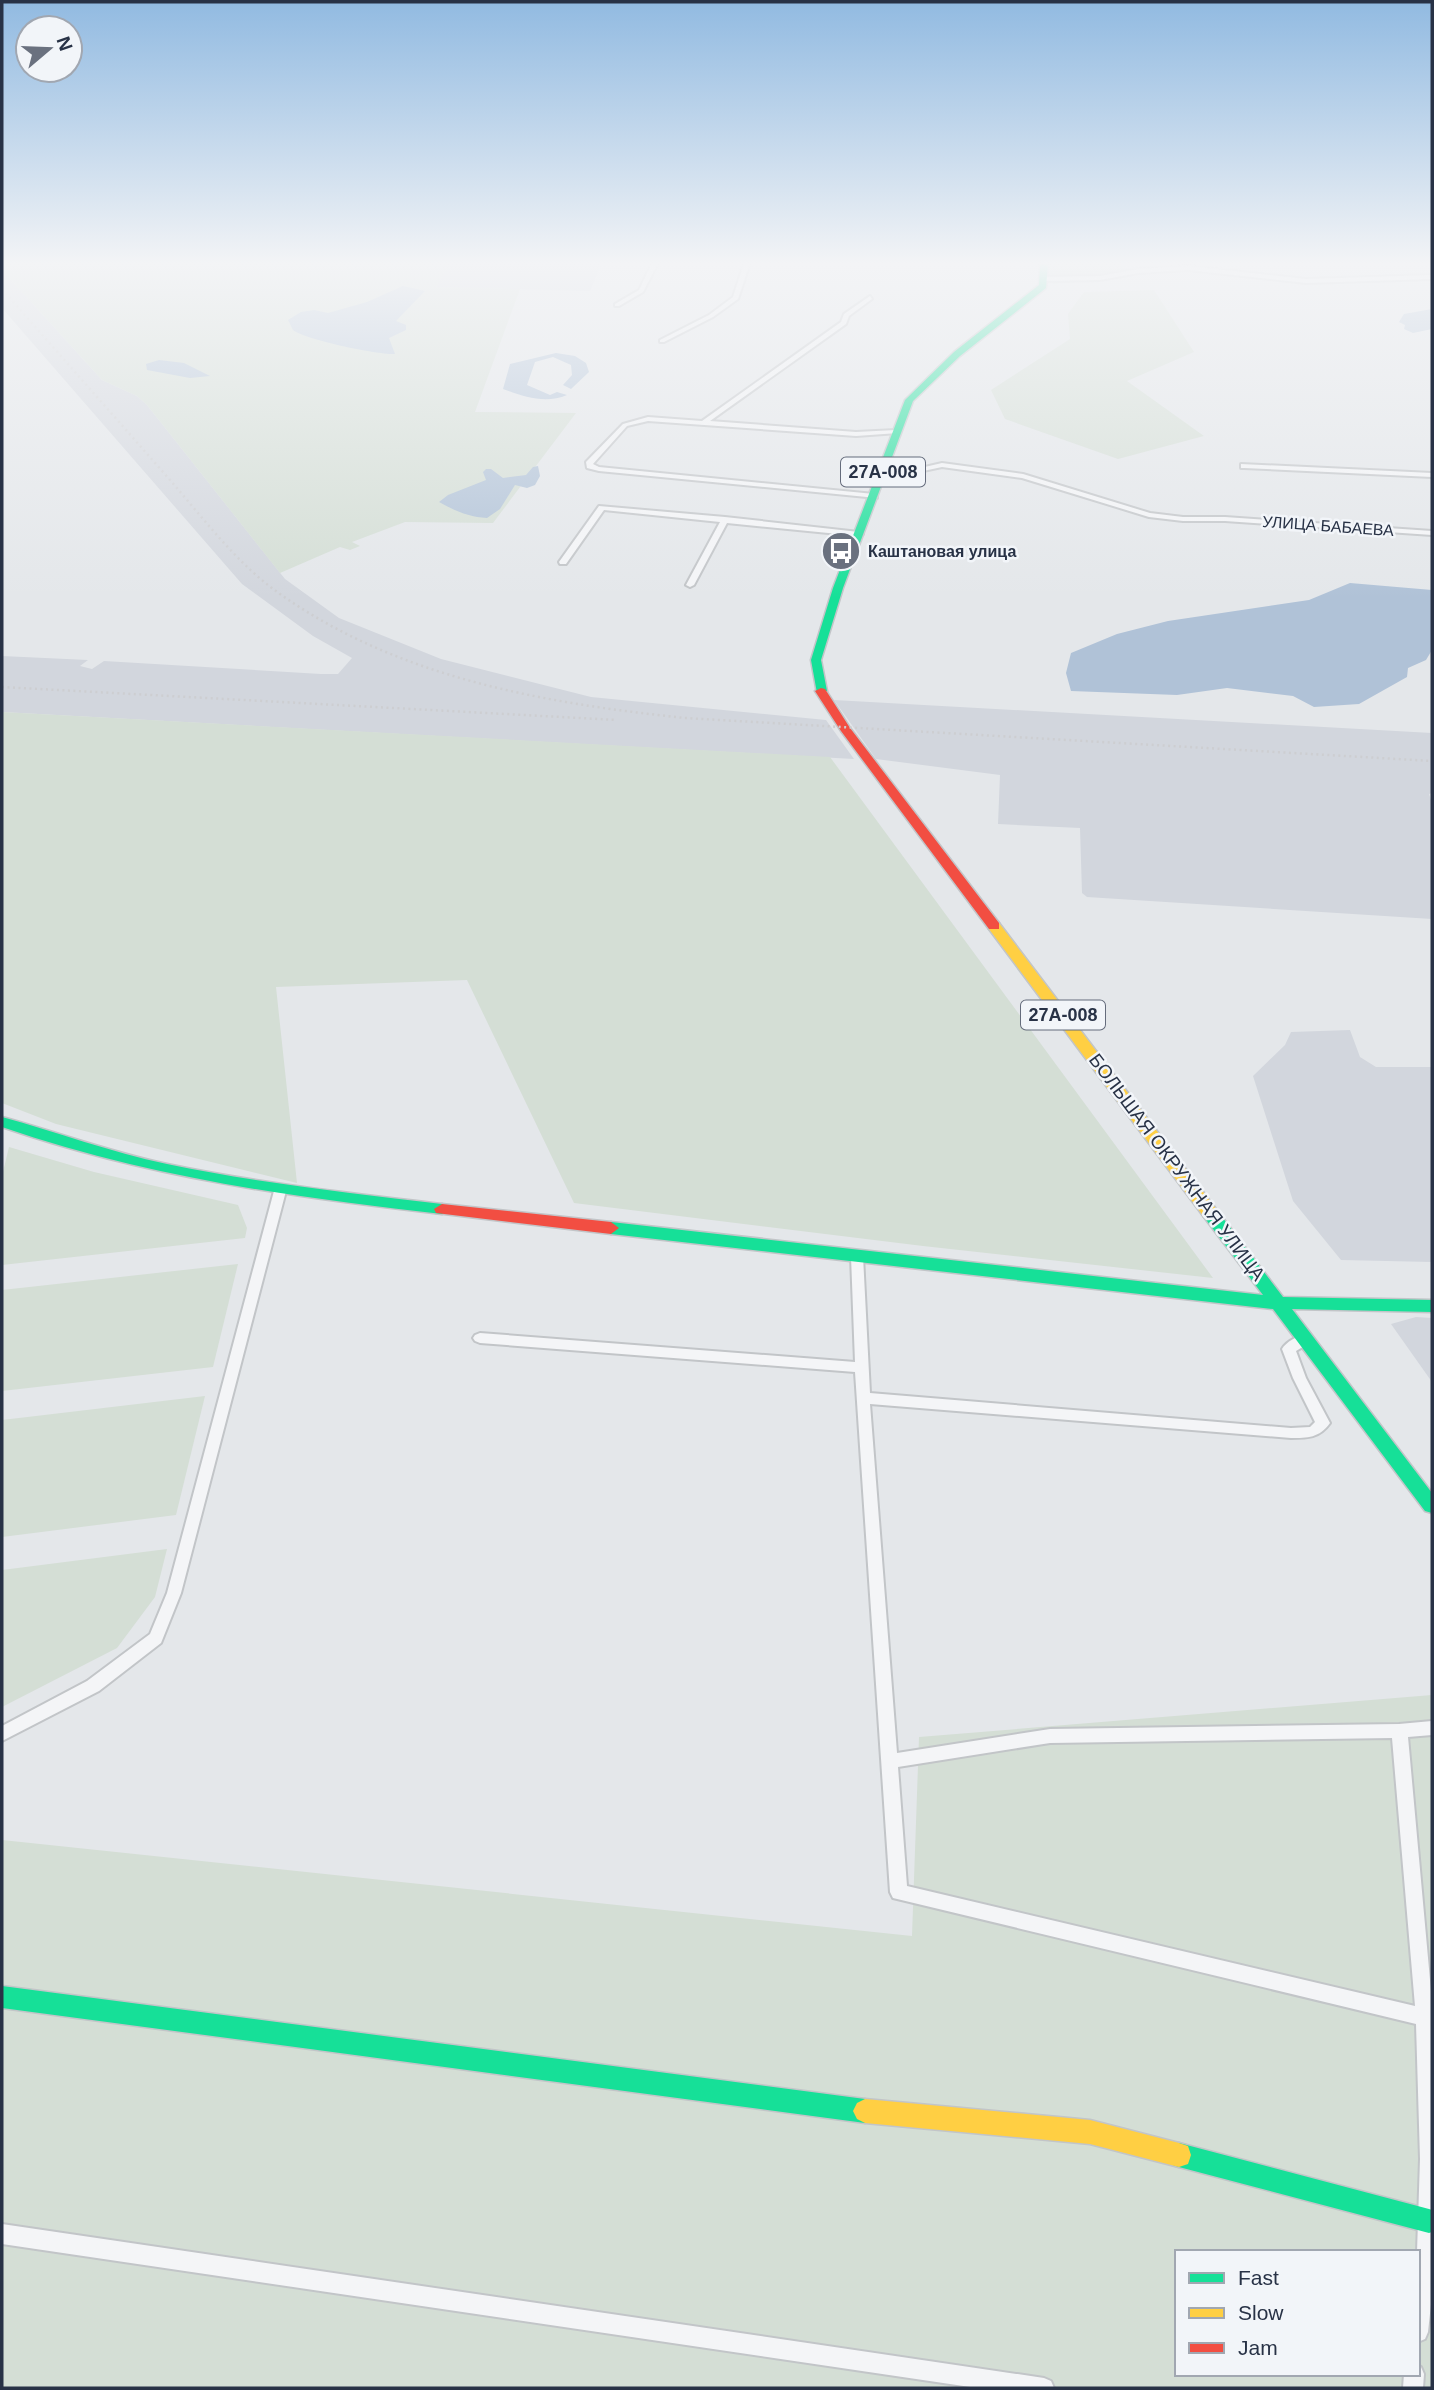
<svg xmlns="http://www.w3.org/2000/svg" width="1434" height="2390" font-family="Helvetica,sans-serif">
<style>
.built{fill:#d2d6dd}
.green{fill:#d4ded5;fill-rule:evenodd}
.water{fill:#b0c2d7}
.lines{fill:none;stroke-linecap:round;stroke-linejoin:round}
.street-casing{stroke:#c2c5c8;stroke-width:4}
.fast-casing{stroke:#c2c5c8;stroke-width:3}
.slow-casing{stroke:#c2c5c8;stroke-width:3}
.jam-casing{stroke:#c2c5c8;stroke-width:3}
.street{fill:#f4f5f7;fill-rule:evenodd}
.fast{fill:#16e098;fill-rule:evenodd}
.slow{fill:#ffcf43;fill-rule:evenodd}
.jam{fill:#f24e42;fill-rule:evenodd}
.rail{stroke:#cdced1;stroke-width:2.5;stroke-dasharray:2 3.5;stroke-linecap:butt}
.labels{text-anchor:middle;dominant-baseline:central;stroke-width:5;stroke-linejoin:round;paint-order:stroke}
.far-street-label{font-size:16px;fill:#283246;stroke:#f2f5f9}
.far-poi-label{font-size:16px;font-weight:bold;fill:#283246;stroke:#f2f5f9;text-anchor:start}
.shield{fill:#f2f5f9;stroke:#656c7c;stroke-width:2}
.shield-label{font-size:18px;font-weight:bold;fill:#283246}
.street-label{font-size:19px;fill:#283246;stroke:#f2f5f9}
</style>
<rect width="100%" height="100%" fill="#e4e7ea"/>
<!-- built -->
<g class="built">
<polygon points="450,263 602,263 590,291 435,287"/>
<polygon points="2,270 102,380 137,396 147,405 285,579 339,618 441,659 591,697 826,720 854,759 2,712 2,656 88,660 80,666 92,669 104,661 321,674 338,674 352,658 313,636 242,584 2,308"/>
<polygon points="834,700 1432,733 1432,793 1429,794 1432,803 1432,919 1087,897 1082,893 1080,828 998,824 1000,775 876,759"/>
<polygon points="1350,1030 1360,1057 1376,1067 1432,1067 1432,1262 1341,1260 1293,1201 1253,1076 1285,1045 1291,1032"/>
<polygon points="1416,1317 1432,1318 1432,1382 1391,1324"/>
</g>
<!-- green -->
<g class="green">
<polygon points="2,263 450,263 436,287 520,289 475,412 576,413 493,523 405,522 352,542 360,546 350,550 340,547 280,573 147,405 137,396 102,380 2,270"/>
<polygon points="1044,263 1121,263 1128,278 1053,284"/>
<polygon points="1154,290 1194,352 1127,381 1204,436 1118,459 1005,419 991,390 1070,339 1068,314 1084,292"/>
<polygon points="2,712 830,757 1213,1278 923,1246 574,1203 467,980 276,987 297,1183 56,1124 2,1103"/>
<polygon points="9,1147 94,1172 238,1205 247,1228 245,1238 2,1265 2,1176"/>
<polygon points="238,1264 213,1367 2,1391 2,1290"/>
<polygon points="205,1396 176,1515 2,1537 2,1420"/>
<polygon points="167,1549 155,1597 117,1648 2,1707 2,1570"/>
<path d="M1432,1695V2388H2V1840L912,1936L919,1737ZM1177,2252H1418V2374H1177Z"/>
</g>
<!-- water -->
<g class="water">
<path d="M403,286L425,291L396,321L406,325V330L389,338L395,354C380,355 305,340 293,330C291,327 290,323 288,320L301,312L314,310L328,313L367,302Z"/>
<polygon points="1432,309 1432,329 1413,333 1404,329 1405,325 1399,322 1404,314"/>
<path d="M556,353L575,356L586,363L589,372L571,389L563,385L572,375L571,365L553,357L535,362L527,385L550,395L557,392L567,395C546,404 524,397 503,389L510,364Z"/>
<polygon points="159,360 184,363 210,376 190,378 147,370 146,364"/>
<path d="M538,466L540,476L535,485L527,488L515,485L500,509L487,518C469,517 455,511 439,502L448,495L486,480L483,472L486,469H491L503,478L526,475L533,467Z"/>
<polygon points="1350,583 1432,590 1432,650 1426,660 1408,668 1407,677 1359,704 1314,707 1293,696 1227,688 1177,695 1071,691 1066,673 1071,653 1117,634 1168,621 1309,600"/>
</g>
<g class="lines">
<!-- street casing -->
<g class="street-casing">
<g id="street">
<polygon points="652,263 658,263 643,292 619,306 615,306 615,304 639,290"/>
<polygon points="744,263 750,263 738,299 713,317 664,342 660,342 660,340 709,315 733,297"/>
<polygon points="1188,266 1306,279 1432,275 1432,279 1306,283 1188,270 1138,273 1100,280 1043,281 1040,279 1043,277 1100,276 1138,269"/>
<polygon points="870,296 872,299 849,316 846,324 710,421 856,432 896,430 899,432 898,433 856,436 648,421 627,426 593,464 599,467 874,494 877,494 877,498 599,471 587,468 586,462 623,424 648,417 702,421 841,322 844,314"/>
<polygon points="942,463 1023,474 1150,513 1183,517 1225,517 1432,531 1432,535 1225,521 1183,521 1149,517 1022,478 942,467 881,480 877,478"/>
<polygon points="1241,464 1432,473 1432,477 1244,468 1241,468"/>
<polygon points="599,506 725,517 859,532 863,534 859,536 727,523 694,585 690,587 686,585 720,522 604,510 566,564 560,564 559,562"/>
<polygon points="280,1187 286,1191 181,1593 161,1643 99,1691 2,1741 2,1726 87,1681 150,1634 167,1593 274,1191"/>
<path d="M857,1252L863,1256L870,1393L1291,1428L1310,1427L1315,1422L1293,1378L1282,1349C1287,1341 1301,1333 1311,1336L1313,1339L1311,1342L1296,1351L1306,1378L1330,1423C1319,1438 1308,1438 1291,1438L870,1404L897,1753L1050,1729L1399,1724L1432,1721V1735L1408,1737L1432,2002V2295L1428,2332L1425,2339L1418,2342L1417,2252L1420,2159L1416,2024L893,1898L890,1892L855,1372L480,1343L475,1341L473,1338L475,1335L480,1333L855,1362L851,1256ZM1392,1738L1415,2006L907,1886L898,1767L1050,1743Z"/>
<polygon points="2,2224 1044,2378 1051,2381 1054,2388 977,2388 2,2244"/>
<polygon points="1418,2366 1421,2367 1424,2374 1423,2388 1403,2388 1404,2374 1418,2374"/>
</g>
</g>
<!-- fast casing -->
<g class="fast-casing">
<g id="fast">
<polygon points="1040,263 1048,263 1046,288 960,356 913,401 843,588 821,660 827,691 817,693 811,660 833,588 905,400 954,352 1039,285"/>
<path d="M2,1117C57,1132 110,1152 167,1164C258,1183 350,1193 442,1204L450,1209L442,1214C291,1197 147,1177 2,1127Z"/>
<polygon points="1210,1208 1216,1209 1283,1297 1432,1300 1432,1312 1292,1309 1432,1493 1432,1513 1425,1511 1273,1309 611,1234 603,1228 611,1222 1263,1295 1204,1217 1202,1213 1204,1209"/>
<polygon points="2,1986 865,2099 873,2103 877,2111 873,2119 865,2123 2,2008"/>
<polygon points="1179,2143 1429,2209 1432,2210 1432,2232 1429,2233 1179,2167 1170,2164 1167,2155 1170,2146"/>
</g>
</g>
<!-- slow casing -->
<g class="slow-casing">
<g id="slow">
<polygon points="994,922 999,923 1216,1209 1218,1213 1216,1217 1204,1217 989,929 989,923"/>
<polygon points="865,2099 1090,2120 1179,2143 1188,2146 1191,2155 1188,2164 1179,2167 1090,2144 865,2123 857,2119 853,2111 857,2103"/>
</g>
</g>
<!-- jam casing -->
<g class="jam-casing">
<g id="jam">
<polygon points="821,688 825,689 850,728 999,923 999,929 989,929 841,731 815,691"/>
<polygon points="442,1204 611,1222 619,1228 611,1234 436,1213 434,1209"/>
</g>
</g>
<!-- street -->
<use href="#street" class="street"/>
<!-- fast -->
<use href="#fast" class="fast"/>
<!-- slow -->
<use href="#slow" class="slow"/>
<!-- jam -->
<use href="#jam" class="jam"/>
<!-- rail -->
<g class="rail">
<path d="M2,289C58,353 114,416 170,480C204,519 237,564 280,594C399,678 543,703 685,718L1432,761"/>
<polyline points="2,687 617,720"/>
</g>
</g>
<!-- sky -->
<linearGradient id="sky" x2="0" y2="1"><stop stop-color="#91bae1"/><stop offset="0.44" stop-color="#f3f4f6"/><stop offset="1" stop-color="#f3f4f6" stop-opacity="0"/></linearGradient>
<rect width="1434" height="598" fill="url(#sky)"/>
<!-- icons -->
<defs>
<g id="bus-disc" transform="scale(2.0125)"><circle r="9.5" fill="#6a717f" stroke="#f2f5f9"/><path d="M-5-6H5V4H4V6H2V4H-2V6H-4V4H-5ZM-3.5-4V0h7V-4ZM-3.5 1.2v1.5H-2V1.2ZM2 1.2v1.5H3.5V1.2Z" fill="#fff"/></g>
</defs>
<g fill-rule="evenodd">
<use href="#bus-disc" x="841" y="551"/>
</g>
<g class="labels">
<!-- far-street labels -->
<g class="far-street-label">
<text transform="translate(1328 526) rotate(4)">УЛИЦА БАБАЕВА</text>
</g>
<!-- far-poi labels -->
<g class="far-poi-label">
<text x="868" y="551">Каштановая улица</text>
</g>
<!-- shield labels -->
<g class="shield">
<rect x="841" y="457.5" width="84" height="29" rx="5"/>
<rect x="1021" y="1000.5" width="84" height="29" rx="5"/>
</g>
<g class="shield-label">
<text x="883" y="472">27А-008</text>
<text x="1063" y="1015">27А-008</text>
</g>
<!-- street labels -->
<g class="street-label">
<text transform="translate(1177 1167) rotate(53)">БОЛЬШАЯ ОКРУЖНАЯ УЛИЦА</text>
</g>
</g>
<!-- border -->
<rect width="1434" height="2390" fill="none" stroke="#283246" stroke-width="7"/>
<!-- legend -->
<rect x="1175" y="2250" width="245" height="126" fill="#f2f5f9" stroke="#a1a7b1" stroke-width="2"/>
<rect x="1189" y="2273" width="35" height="10" fill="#16e098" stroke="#a1a7b1" stroke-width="2"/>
<text x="1238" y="2285" font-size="21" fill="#283246">Fast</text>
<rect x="1189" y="2308" width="35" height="10" fill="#ffcf43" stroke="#a1a7b1" stroke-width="2"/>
<text x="1238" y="2320" font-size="21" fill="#283246">Slow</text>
<rect x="1189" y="2343" width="35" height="10" fill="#f24e42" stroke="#a1a7b1" stroke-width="2"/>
<text x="1238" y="2355" font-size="21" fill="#283246">Jam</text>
<!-- north arrow -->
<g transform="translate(49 49) rotate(71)"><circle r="33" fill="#f2f5f9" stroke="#a1a7b1" stroke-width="2"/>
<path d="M0-5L12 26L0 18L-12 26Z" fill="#6a717f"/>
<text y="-10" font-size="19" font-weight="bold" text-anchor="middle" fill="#283246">N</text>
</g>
</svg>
